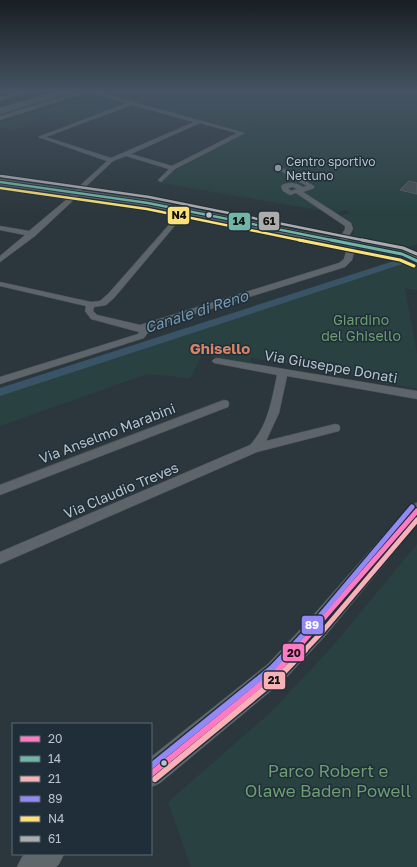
<svg xmlns="http://www.w3.org/2000/svg" width="417" height="867" font-family="'Golos Text',sans-serif">
<style>
.green{fill:#294241}
.lines{fill:none;stroke-linecap:round;stroke-linejoin:round}
.canal{fill:#395466;fill-rule:evenodd}
.building{fill:#454e52;stroke:#555e64}
.street-casing{stroke:#4b5257;stroke-width:1}
.secondary-casing{stroke:#4b5257;stroke-width:1}
.primary-casing{stroke:#4a5359;stroke-width:1}
.highway-casing{stroke:#495258;stroke-width:1}
.street{fill:#5d646a;fill-rule:evenodd}
.secondary{fill:#62696e;fill-rule:evenodd}
.primary{fill:#60676b;fill-rule:evenodd}
.highway{fill:#63676a;fill-rule:evenodd}
.bus-1-far1-casing{stroke:#1f2e38;stroke-width:8}
.bus-1-casing{stroke:#1f2e38;stroke-width:9}
.bus-2-far1-casing{stroke:#1f2e38;stroke-width:4.5}
.bus-2-casing{stroke:#1f2e38;stroke-width:5.5}
.bus-3-far1-casing{stroke:#1f2e38;stroke-width:8}
.bus-3-casing{stroke:#1f2e38;stroke-width:9}
.bus-4-far1-casing{stroke:#1f2e38;stroke-width:8}
.bus-4-casing{stroke:#1f2e38;stroke-width:9}
.bus-5-far1-casing{stroke:#1f2e38;stroke-width:4.5}
.bus-5-casing{stroke:#1f2e38;stroke-width:5.5}
.bus-6-far1-casing{stroke:#1f2e38;stroke-width:4.5}
.bus-6-casing{stroke:#1f2e38;stroke-width:5.5}
.bus-1-far1{stroke:#fe7ac1;stroke-width:5}
.bus-1{stroke:#fe7ac1;stroke-width:6}
.bus-2-far1{stroke:#70b5a6;stroke-width:2.5}
.bus-2{stroke:#70b5a6;stroke-width:3}
.bus-3-far1{stroke:#f6b2b6;stroke-width:5}
.bus-3{stroke:#f6b2b6;stroke-width:6}
.bus-4-far1{stroke:#9488f6;stroke-width:5}
.bus-4{stroke:#9488f6;stroke-width:6}
.bus-5-far1{stroke:#fbe178;stroke-width:2.5}
.bus-5{stroke:#fbe178;stroke-width:3}
.bus-6-far1{stroke:#acacac;stroke-width:2.5}
.bus-6{stroke:#acacac;stroke-width:3}
.poi-dot{fill:#87929a;stroke:#1f2e38;stroke-width:1.5}
.bus-dot{fill:#b8c3cc;stroke:#1f2e38;stroke-width:1.5}
.labels{text-anchor:middle;dominant-baseline:central;stroke-width:3;stroke-linejoin:round;paint-order:stroke}
.far-poi-label{font-size:12px;fill:#b8c3cc;stroke:#1f2e38;text-anchor:start}
.park-label{font-size:14px;fill:#6e9e71;stroke:#1f2e38}
.street-label{font-size:14px;fill:#b8c3cc;stroke:#1f2e38}
.water-label{font-size:15px;font-style:italic;fill:#7899b0;stroke:#1f2e38}
.neighbourhood-label{font-size:15px;font-weight:bold;fill:#d88467;stroke:#1f2e38}
.near-park-label{font-size:17px;fill:#6e9e71;stroke:#1f2e38}
.line-badge{stroke:#1f2e38;stroke-width:1.5}
.badge-label{font-size:11px;text-anchor:middle;font-weight:bold;fill:#fff}
.pale-badge-label{font-size:11px;text-anchor:middle;font-weight:bold;fill:#111}
</style>
<rect width="100%" height="100%" fill="#2c373d"/>
<!-- green -->
<g class="green">
<path d="M100,91H417V244L405,248L351,238C358,225 352,222 340,216L351,213L346,210L336,213L155,182L243,132L132,102L69,125L44,117L12,130L0,126V123Z"/>
<polygon points="408,263 417,267 417,290 405,288 417,355 417,388 381,383 379,379 251,358 250,359 252,363 251,363 202,355 190,378 147,374 0,426 0,395 263,307"/>
<polygon points="417,544 417,867 191,867 168,802 270,713 333,646"/>
</g>
<g class="lines">
<!-- canal -->
<polygon class="canal" points="403,258 406,259 408,261 406,263 0,396 0,388"/>
</g>
<!-- building -->
<polygon class="building" points="409,181 417,183 417,194 400,190"/>
<g class="lines">
<!-- street casing -->
<g class="street-casing">
<g id="street">
<path d="M86,91H93L245,133L175,169L161,182L158,180L169,169L126,156L113,161L80,192V194L35,236L0,262V256L25,235L0,230V226L29,231L73,194V192L107,161L38,137L127,103ZM132,105L194,122L111,158L46,137ZM200,123L237,133L172,166L131,154Z"/>
<path d="M277,167H281L314,186V188L303,192L351,223L353,229L345,244H339L338,242L345,229V226L296,193L290,195L283,191L281,186C288,181 296,183 303,187L307,186L277,169ZM293,187L297,189L291,191L288,188Z"/>
<polygon points="183,209 188,210 114,298 106,305 94,307 93,311 97,315 140,325 339,263 344,259 348,244 352,242 356,244 352,260 345,267 147,329 149,331 144,338 0,384 0,377 138,334 139,332 91,319 85,311 86,306 0,286 0,282 91,302 100,301 108,294"/>
<path d="M217,358L417,391V399L287,376L279,413L266,441L335,424L339,425L340,428L339,431L257,452L0,564V552L250,445C268,426 272,399 277,375L214,363L212,361L214,359Z"/>
<polygon points="224,400 228,401 229,404 228,407 0,495 0,485"/>
</g>
</g>
<!-- secondary casing -->
<g class="secondary-casing">
<g id="secondary">
<polygon points="22,91 32,91 0,101 0,97"/>
<polygon points="82,91 92,91 0,120 0,116"/>
<polygon points="0,179 148,200 303,232 417,253 417,259 303,238 148,206 0,185"/>
</g>
</g>
<!-- primary casing -->
<g class="primary-casing">
<g id="primary">
<polygon points="417,503 417,525 325,636 284,680 160,783 151,787 151,757 268,664 309,620 410,505"/>
<polygon points="25,854 64,854 59,864 56,867 17,867 22,857"/>
</g>
</g>
<!-- highway casing -->
<g class="highway-casing">
<polygon id="highway" points="57,91 70,91 69,93 0,114 0,108"/>
</g>
<!-- street -->
<use href="#street" class="street"/>
<!-- secondary -->
<use href="#secondary" class="secondary"/>
<!-- primary -->
<use href="#primary" class="primary"/>
<!-- highway -->
<use href="#highway" class="highway"/>
<!-- bus-1-far1 casing -->
<g class="bus-1-far1-casing">
<polyline id="bus-1-far1" points="295,651 417,511"/>
</g>
<!-- bus-1 casing -->
<g class="bus-1-casing">
<polyline id="bus-1" points="151,774 276,672 296,650"/>
</g>
<!-- bus-2-far1 casing -->
<g class="bus-2-far1-casing">
<polyline id="bus-2-far1" points="0,182 148,203 336,241"/>
</g>
<!-- bus-2 casing -->
<g class="bus-2-casing">
<polyline id="bus-2" points="331,240 402,254 417,261"/>
</g>
<!-- bus-3-far1 casing -->
<g class="bus-3-far1-casing">
<polyline id="bus-3-far1" points="304,651 322,632 417,520"/>
</g>
<!-- bus-3 casing -->
<g class="bus-3-casing">
<polyline id="bus-3" points="155,779 280,676 305,650"/>
</g>
<!-- bus-4-far1 casing -->
<g class="bus-4-far1-casing">
<polyline id="bus-4-far1" points="288,651 313,624 412,507"/>
</g>
<!-- bus-4 casing -->
<g class="bus-4-casing">
<polyline id="bus-4" points="151,766 272,668 289,650"/>
</g>
<!-- bus-5-far1 casing -->
<g class="bus-5-far1-casing">
<polyline id="bus-5-far1" points="0,188 147,209 304,241"/>
</g>
<!-- bus-5 casing -->
<g class="bus-5-casing">
<polyline id="bus-5" points="299,240 400,260 414,266"/>
</g>
<!-- bus-6-far1 casing -->
<g class="bus-6-far1-casing">
<polyline id="bus-6-far1" points="1,176 149,197 367,241"/>
</g>
<!-- bus-6 casing -->
<g class="bus-6-casing">
<polyline id="bus-6" points="362,240 403,248 417,254"/>
</g>
<!-- bus-1-far1 -->
<use href="#bus-1-far1" class="bus-1-far1"/>
<!-- bus-1 -->
<use href="#bus-1" class="bus-1"/>
<!-- bus-2-far1 -->
<use href="#bus-2-far1" class="bus-2-far1"/>
<!-- bus-2 -->
<use href="#bus-2" class="bus-2"/>
<!-- bus-3-far1 -->
<use href="#bus-3-far1" class="bus-3-far1"/>
<!-- bus-3 -->
<use href="#bus-3" class="bus-3"/>
<!-- bus-4-far1 -->
<use href="#bus-4-far1" class="bus-4-far1"/>
<!-- bus-4 -->
<use href="#bus-4" class="bus-4"/>
<!-- bus-5-far1 -->
<use href="#bus-5-far1" class="bus-5-far1"/>
<!-- bus-5 -->
<use href="#bus-5" class="bus-5"/>
<!-- bus-6-far1 -->
<use href="#bus-6-far1" class="bus-6-far1"/>
<!-- bus-6 -->
<use href="#bus-6" class="bus-6"/>
</g>
<!-- sky -->
<linearGradient id="sky" x2="0" y2="1"><stop stop-color="#181e22"/><stop offset="0.43" stop-color="#455362"/><stop offset="1" stop-color="#455362" stop-opacity="0"/></linearGradient>
<rect width="417" height="212" fill="url(#sky)"/>
<!-- markers -->
<circle class="poi-dot" cx="278" cy="168" r="4"/>
<g class="bus-dot">
<circle cx="209" cy="215" r="3.5"/>
<circle cx="164" cy="763" r="3.5"/>
</g>
<g class="labels">
<!-- far-poi labels -->
<g class="far-poi-label">
<text x="286" y="161">Centro sportivo<tspan x="286" dy="14">Nettuno</tspan></text>
</g>
<!-- park labels -->
<g class="park-label">
<text x="361" y="319">Giardino<tspan x="361" dy="16">del Ghisello</tspan></text>
</g>
<!-- street labels -->
<g class="street-label">
<text transform="translate(331 366) rotate(10)">Via Giuseppe Donati</text>
<text transform="translate(107 433) rotate(-21)">Via Anselmo Marabini</text>
<text transform="translate(121 490) rotate(-23)">Via Claudio Treves</text>
</g>
<!-- water labels -->
<g class="water-label">
<text transform="translate(196 311) rotate(-18)">Canale di Reno</text>
</g>
<!-- neighbourhood labels -->
<g class="neighbourhood-label">
<text x="220" y="348">Ghisello</text>
</g>
<!-- near-park labels -->
<g class="near-park-label">
<text x="328" y="770">Parco Robert e<tspan x="328" dy="20">Olawe Baden Powell</tspan></text>
</g>
</g>
<g class="line-badge">
<rect x="167" y="206" width="23" height="19" rx="4" fill="#fbe178"/>
<rect x="258" y="211" width="22" height="20" rx="4" fill="#acacac"/>
<rect x="228" y="212" width="23" height="19" rx="4" fill="#70b5a6"/>
<rect x="301" y="615" width="23" height="20" rx="4" fill="#9488f6"/>
<rect x="282" y="643" width="23" height="19" rx="4" fill="#fe7ac1"/>
<rect x="263" y="671" width="23" height="19" rx="4" fill="#f6b2b6"/>
</g>
<g class="badge-label">
<text x="312" y="629">89</text>
</g>
<g class="pale-badge-label">
<text x="179" y="219">N4</text>
<text x="269" y="225">61</text>
<text x="239" y="225">14</text>
<text x="294" y="657">20</text>
<text x="274" y="684">21</text>
</g>
<!-- legend -->
<rect x="12" y="723" width="140" height="132" fill="#1f2e38" stroke="#5c6a73"/>
<rect x="20" y="736" width="20" height="6" fill="#fe7ac1" stroke="#5c6a73"/>
<text x="48" y="743" font-size="12" fill="#b8c3cc">20</text>
<rect x="20" y="756" width="20" height="6" fill="#70b5a6" stroke="#5c6a73"/>
<text x="48" y="763" font-size="12" fill="#b8c3cc">14</text>
<rect x="20" y="776" width="20" height="6" fill="#f6b2b6" stroke="#5c6a73"/>
<text x="48" y="783" font-size="12" fill="#b8c3cc">21</text>
<rect x="20" y="796" width="20" height="6" fill="#9488f6" stroke="#5c6a73"/>
<text x="48" y="803" font-size="12" fill="#b8c3cc">89</text>
<rect x="20" y="816" width="20" height="6" fill="#fbe178" stroke="#5c6a73"/>
<text x="48" y="823" font-size="12" fill="#b8c3cc">N4</text>
<rect x="20" y="836" width="20" height="6" fill="#acacac" stroke="#5c6a73"/>
<text x="48" y="843" font-size="12" fill="#b8c3cc">61</text>
</svg>
